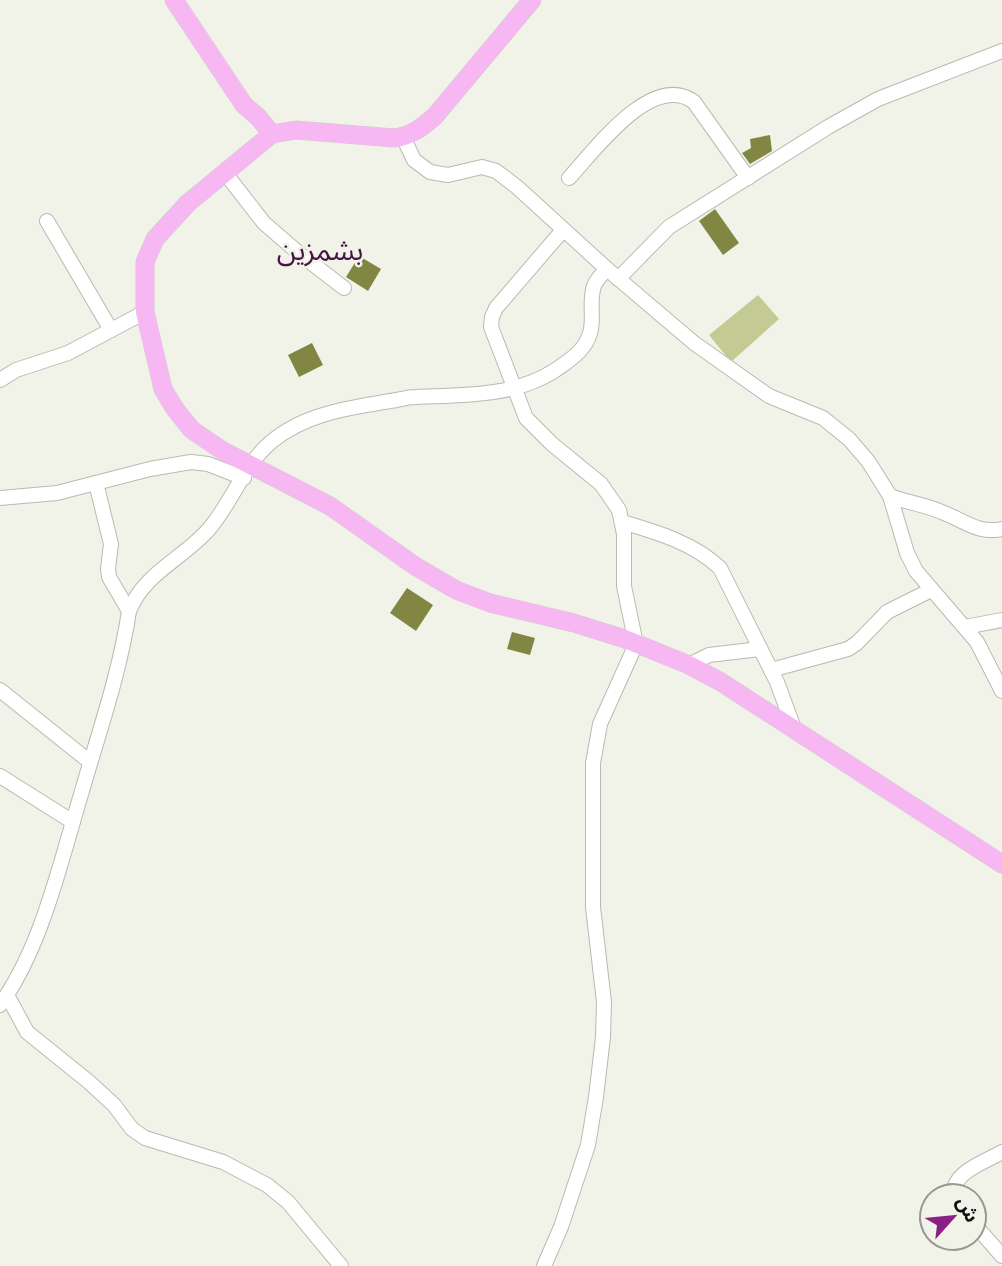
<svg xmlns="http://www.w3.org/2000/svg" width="1002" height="1266" font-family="Roboto,'Noto Sans Arabic',sans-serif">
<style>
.green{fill:#c4ca93}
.building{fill:#818743}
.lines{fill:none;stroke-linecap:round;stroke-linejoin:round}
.minor-casing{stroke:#b9bab0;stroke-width:16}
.major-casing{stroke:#cfcfce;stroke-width:19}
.minor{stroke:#fff;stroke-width:14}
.major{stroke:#f7b7f2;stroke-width:18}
.labels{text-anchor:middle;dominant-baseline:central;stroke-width:5;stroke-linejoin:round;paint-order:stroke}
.quarter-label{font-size:28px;fill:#461444;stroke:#f1f3e8}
</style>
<rect width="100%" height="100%" fill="#f1f3e8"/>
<!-- green -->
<polygon class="green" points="758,295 779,319 731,362 709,335"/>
<!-- building -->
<g class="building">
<polygon points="770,135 772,151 750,164 742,153 751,148 750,139"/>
<polygon points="715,209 739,243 723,255 699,221"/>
<polygon points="359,256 381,269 368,291 346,277"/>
<polygon points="312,343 323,365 299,377 288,355"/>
<polygon points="407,588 433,605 416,631 390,613"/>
<polygon points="512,632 535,638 530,655 507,649"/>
</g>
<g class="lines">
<!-- minor casing -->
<g class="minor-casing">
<g id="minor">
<polyline points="403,137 414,160 430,172 448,175 482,167 496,171 517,187 607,269 694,343 769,396 823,418 849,439 868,461 890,496 907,553 916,571 977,642 1002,691"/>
<polyline points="225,173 264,223 301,255 344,288"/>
<path d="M569,178C594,151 652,71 694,102L748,178"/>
<polyline points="47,221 111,330"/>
<polyline points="618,279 669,227 828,127 878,99 1002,51"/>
<polyline points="0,380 16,370 68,353 145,312"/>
<polyline points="96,483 111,544 108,569 109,577 129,611"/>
<path d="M890,496C908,503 927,505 944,513C965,521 978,534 1002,529"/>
<polyline points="0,498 57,493 150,469 191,462 208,464 244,478"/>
<path d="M622,522C656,532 694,543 720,568L777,682L795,731"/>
<polyline points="965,627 1002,620"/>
<polyline points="689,665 709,655 760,649"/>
<polyline points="771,670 848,649 857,643 887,612 931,590"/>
<polyline points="0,690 90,762"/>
<polyline points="0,776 73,822"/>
<polyline points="7,995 27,1032 89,1082 114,1105 132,1129 145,1138 223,1162 267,1185 288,1202 341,1266"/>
<path d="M0,1005C42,947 61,860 82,791C99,732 120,672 129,611C144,573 184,558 209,529C232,502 244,465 271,442C304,414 348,408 390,401C398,400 407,397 416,397C463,395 513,397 554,371C564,364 576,357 583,347C599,326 587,306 594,286C596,280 602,274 607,269"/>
<path d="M954,1196C950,1173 985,1162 1002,1152"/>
<polyline points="974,1224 1002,1256"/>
<polyline points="544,1266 561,1227 588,1145 596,1097 603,1037 604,1002 593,907 593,763 600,724 636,644 624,586 624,534 619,510 601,484 552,444 526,418 491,327 492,317 496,308 563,230"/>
</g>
</g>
<!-- major casing -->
<g class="major-casing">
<g id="major">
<polyline points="174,0 244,105 258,117 272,134"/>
<path d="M532,0L435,116C423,127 411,136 394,138L296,130L272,134L188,203L155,239L145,262V312L163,389L175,409L192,430L223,451L330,506L415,566L456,590L490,603L574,623L625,639L689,665L721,682L1002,864"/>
</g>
</g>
<!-- minor -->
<use href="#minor" class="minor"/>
<!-- major -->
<use href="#major" class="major"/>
</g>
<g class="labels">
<!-- quarter labels -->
<g class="quarter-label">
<text x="320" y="250">بشمزين</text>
</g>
</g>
<!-- north arrow -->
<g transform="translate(953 1217) rotate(63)"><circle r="33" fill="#f1f3e8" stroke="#979890" stroke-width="2"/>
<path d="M0-5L12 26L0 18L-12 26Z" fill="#8a2086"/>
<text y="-10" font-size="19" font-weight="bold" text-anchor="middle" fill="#0f100c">ش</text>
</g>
</svg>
